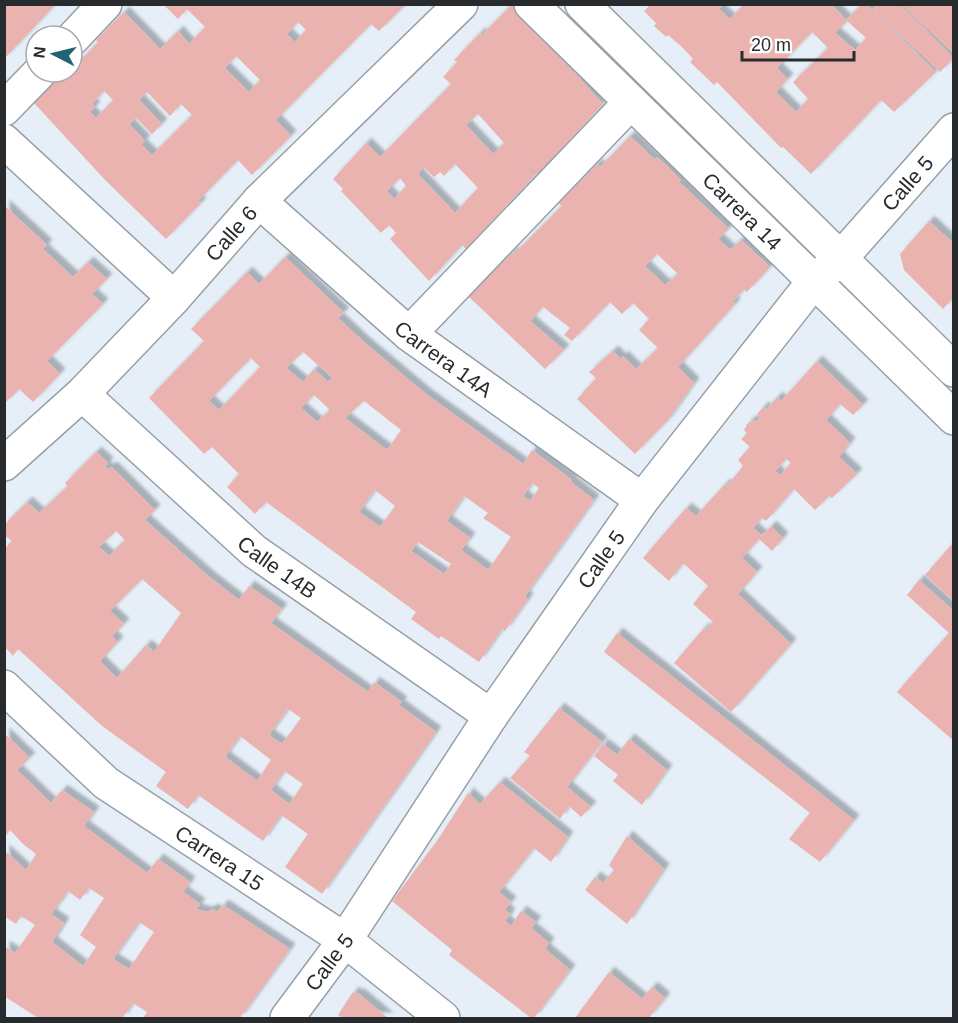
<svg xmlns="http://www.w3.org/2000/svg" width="958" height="1023" font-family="Helvetica,sans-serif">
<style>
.building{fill:#ebb3b0;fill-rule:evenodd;filter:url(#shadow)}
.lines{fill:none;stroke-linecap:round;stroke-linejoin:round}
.minor-casing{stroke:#979fa7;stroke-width:36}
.minor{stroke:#fff;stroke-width:33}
.labels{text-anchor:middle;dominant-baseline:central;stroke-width:5;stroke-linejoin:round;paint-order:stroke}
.street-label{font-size:21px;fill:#272b2e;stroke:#fff}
</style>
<defs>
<filter id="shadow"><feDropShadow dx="5.5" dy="-5.5" stdDeviation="1.5" flood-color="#0004"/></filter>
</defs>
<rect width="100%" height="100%" fill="#e6eff8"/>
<!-- building -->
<g class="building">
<polygon points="4,4 56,4 4,59"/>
<path d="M163,4H282L284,7L287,4H406L379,31L371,24L276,120L291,136L252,175L238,160L198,201L201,203L166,239L106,181L33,102L63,72H72V63L75,60L78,63L98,42L96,40L124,12L160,49L178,31L189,44L205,27L187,9L178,19ZM298,22L306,30L295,42L287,34ZM236,56L260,80L249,92L225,68ZM104,91L113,100L96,118L90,112L95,107L92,104ZM147,92L170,116L181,104L192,115L152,155L141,144L145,141L129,124L136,118L152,134L162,124L139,100Z"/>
<path d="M651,4H724L719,9L730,19L744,4H831L846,20L862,4H867L936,72L894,112L881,100L811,174L783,147L781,148L717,82L714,85L690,62L693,59L683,48L668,35L666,37L654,26L656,23L644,11ZM847,21L866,38L855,50L835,33ZM812,32L828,48L793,82L808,99L796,112L776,92L788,79L777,68Z"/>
<polygon points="877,4 900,4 954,58 940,72 873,9"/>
<polygon points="902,4 954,4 954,54 914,16"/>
<path d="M511,5L566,60L564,62L573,71L574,69L582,77L580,79L603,104L559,151L560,154L538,175L516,155L535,175L466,249L462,245L429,281L390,239L396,233L389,225L381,233L341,191L343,189L333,179L366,143L380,157L451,84L443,77L457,62L454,60L480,33L482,35ZM478,114L504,143L493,154L466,125ZM455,164L478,188L455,213L418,174L423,167L434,177L440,172L444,176ZM400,178L406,186L394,199L387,191Z"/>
<path d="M630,136L654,159L657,157L670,169L681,180L679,182L729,229L718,239L730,250L741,240L770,267L747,292L744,289L733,302L735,304L678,367L694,383L668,420L635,454L577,399L596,378L589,372L613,351L621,359L623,356L636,369L658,348L639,330L649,319L633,303L622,314L610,302L572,341L564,335L570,328L543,307L530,321L564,350L545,369L468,296L513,252L514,254L562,206L559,203L597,164L600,167ZM657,254L678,274L665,285L645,266Z"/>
<polygon points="4,205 47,245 43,249 73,277 88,262 107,279 92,294 103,304 47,361 60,374 33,402 19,389 4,404"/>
<polygon points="929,221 954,244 954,297 943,309 904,270 900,254"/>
<path d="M285,257L344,313L338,318L366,344L427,395L523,464L532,450L572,480L571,482L594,500L525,596L528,599L505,631L502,629L479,662L441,636L439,639L411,619L416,612L266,502L255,514L227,487L239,474L212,447L204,454L149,398L204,341L191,329L247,272L259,284ZM303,352L333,378L328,382L314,369L303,382L286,368ZM251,358L260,367L219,410L209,401ZM314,395L330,410L317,422L301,408ZM364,401L401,430L387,450L345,418ZM532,483L539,488L530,501L523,496ZM375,490L395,506L380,527L359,512ZM464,496L488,513L483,518L511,537L488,570L461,550L470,538L447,521ZM418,542L451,564L444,574L411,551Z"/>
<path d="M817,361L863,405L853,415L840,404L826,420L850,443L839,457L857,474L832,498L829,496L815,510L794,489L766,521L762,518L753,528L762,536L771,526L783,538L772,551L759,539L742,558L757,572L738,594L791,644L731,712L674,663L704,628L706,630L713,622L693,604L708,586L683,563L669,581L643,558L686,508L696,516L725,484L727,486L743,466L738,460L750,447L741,439L747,433L744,430L747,424L753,420L756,422L760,417L757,414L763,407L766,410L777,397L781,401ZM786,459L791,463L780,475L775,471Z"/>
<path d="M96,452L108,463L105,467L108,469L112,467L155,510L145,520L208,576L239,600L249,586L282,609L271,623L368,692L374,682L402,702L399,705L436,732L322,894L285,867L308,834L281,815L263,841L198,795L188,809L156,786L166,772L102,726L18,649L13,656L4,646V549L12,541L4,535V525L27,502L39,513L68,486L65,483ZM116,531L125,540L109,556L99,547ZM142,579L181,613L154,652L146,645L117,678L100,661L118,642L112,636L124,624L110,611ZM288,709L301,718L282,744L269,735ZM240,736L271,760L257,781L225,757ZM284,771L303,784L289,804L271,790Z"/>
<polygon points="954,542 954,601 925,575"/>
<polygon points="919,580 954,611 954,741 897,692 949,633 907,595"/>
<polygon points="617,633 854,820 820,862 789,839 810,813 604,652"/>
<polygon points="559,708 602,742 567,787 591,807 581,817 569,806 560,819 510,778 530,756 524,752"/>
<path d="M4,733L30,758L17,770L51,803L62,790L94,812L84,826L147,873L158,859L190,882L183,892L200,904L196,909L207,912L213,909L217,912L223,905L290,949L240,1018H143L147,1012L133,1003L123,1017L126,1018H38L4,996V946L15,953L35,925L21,916L16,924L4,916V850L26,870L36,854L23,844L10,830L4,838ZM89,888L104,898L80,935L96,947L83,966L52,942L64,923L51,914L68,891L80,900ZM139,922L154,932L129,969L113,959Z"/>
<polygon points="629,739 667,770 642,805 613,781 618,775 594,756 603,744 617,755"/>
<polygon points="500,782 568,837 551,862 534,848 499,892 511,902 505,909 510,914 505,921 511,926 521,911 536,922 531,928 549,943 545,949 570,970 534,1018 531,1018 449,955 452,950 392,901 437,841 468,793 480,804"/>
<polygon points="627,836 664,869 627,924 585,890 595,877 603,883 614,870 609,865"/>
<polygon points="609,972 642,999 652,987 665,998 649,1018 575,1018"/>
<polygon points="353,992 357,995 358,993 388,1018 343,1018 338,1015"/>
</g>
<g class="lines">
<!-- minor casing -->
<g class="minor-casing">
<g id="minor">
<path id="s1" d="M531,4L954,418"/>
<polyline points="582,4 954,370"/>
<polyline points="72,39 105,4"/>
<polyline points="4,109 40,72"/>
<polyline points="4,141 174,298"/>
<path id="s2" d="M259,201L409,334L642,500"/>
<polyline points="409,334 631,102"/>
<path id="s3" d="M82,394L254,551L491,716"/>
<path id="s4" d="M4,464L82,394L174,298L259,201L461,4"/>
<path id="s5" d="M4,687L106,783L345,940L443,1018"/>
<path id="s6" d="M287,1018L345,940L491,716L642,500L814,281L840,259L954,130"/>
</g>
</g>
<!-- minor -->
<use href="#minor" class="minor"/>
</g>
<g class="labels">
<!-- street labels -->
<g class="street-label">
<text stroke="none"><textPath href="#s6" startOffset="1042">Calle 5</textPath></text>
<text stroke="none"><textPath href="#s1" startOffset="296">Carrera 14</textPath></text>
<text stroke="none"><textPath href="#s4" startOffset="324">Calle 6</textPath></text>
<text stroke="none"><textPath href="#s2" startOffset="243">Carrera 14A</textPath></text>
<text stroke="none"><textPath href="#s6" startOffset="556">Calle 5</textPath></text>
<text stroke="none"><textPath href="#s3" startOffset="261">Calle 14B</textPath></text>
<text stroke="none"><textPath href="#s5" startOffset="276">Carrera 15</textPath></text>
<text stroke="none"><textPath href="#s6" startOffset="70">Calle 5</textPath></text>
</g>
</g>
<!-- border -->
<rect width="958" height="1023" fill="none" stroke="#272b2e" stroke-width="12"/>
<!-- north arrow -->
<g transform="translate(54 54) rotate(277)"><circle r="28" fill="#ffffff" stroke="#a9aaab" stroke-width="1.5"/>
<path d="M0-4.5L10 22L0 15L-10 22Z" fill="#206376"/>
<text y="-9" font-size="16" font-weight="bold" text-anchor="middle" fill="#272b2e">N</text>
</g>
<!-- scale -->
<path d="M742 51v9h112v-9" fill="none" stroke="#272b2e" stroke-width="3"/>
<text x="751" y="51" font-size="18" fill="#272b2e" stroke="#ffffff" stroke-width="4.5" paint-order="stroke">20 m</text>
</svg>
